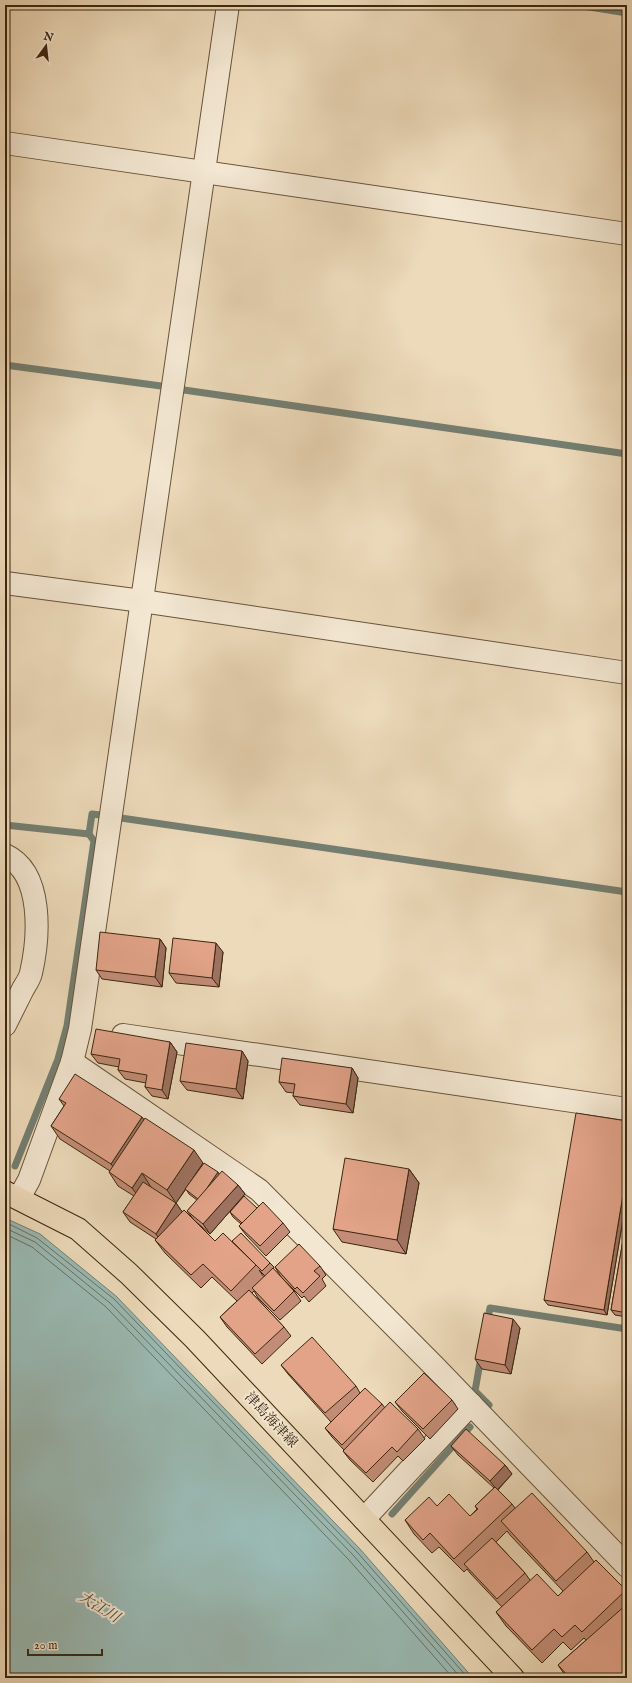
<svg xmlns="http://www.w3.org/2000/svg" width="632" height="1683" font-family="'IM FELL English','Noto Serif JP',serif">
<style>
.water{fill:#9abab4;stroke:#747f72}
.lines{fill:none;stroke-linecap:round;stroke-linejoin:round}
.shore{stroke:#6a7062;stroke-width:1}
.stream{stroke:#747f72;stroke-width:7}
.minor-casing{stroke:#67543a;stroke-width:24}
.major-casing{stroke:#3a270f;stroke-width:24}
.minor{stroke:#f3e7d2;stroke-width:22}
.major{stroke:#eddaba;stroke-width:22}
.wall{fill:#c28c76;stroke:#3a270f;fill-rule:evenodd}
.shaded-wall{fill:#9e7260;stroke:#3a270f}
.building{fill:#e2a389;stroke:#3a270f}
.labels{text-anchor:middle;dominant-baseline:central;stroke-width:4;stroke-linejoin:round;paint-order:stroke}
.street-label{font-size:14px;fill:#3a270f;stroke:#f3e7d2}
.water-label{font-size:15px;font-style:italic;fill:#524c38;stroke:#f3e7d2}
</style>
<rect width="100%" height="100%" fill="#eddaba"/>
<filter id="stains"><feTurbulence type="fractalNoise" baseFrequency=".005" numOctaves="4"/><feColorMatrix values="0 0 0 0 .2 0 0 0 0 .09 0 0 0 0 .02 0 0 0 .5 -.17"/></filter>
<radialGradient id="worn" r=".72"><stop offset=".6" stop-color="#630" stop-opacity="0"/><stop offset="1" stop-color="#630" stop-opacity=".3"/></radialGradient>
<!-- water -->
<polygon class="water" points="5,1218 40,1234 116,1296 360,1549 473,1678 5,1678"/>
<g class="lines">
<!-- shore -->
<g class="shore">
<polyline points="5,1222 37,1238 114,1299 357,1552 468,1678"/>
<polyline points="5,1228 35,1242 110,1303 353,1555 461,1678"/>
<polyline points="5,1234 32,1247 106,1307 349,1560 453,1678"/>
</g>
<!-- stream -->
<g class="stream">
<polyline points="577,5 627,13"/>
<polyline points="5,365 161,386"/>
<polyline points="184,390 627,454"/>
<polyline points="121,818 627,892"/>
<polyline points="5,825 89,834 92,814 100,815"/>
<polyline points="15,1166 58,1059 67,1026 94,841 89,834"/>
<polyline points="487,1323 490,1308 627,1329"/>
<polyline points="481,1357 475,1391 489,1405"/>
<polyline points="392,1514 470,1427"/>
</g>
<!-- minor casing -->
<g class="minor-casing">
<g id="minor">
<polyline points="5,143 627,234"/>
<polyline points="5,583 142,601 627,673"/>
<path d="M5,855C44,873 39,938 31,973C30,978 26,984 23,989C17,1001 11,1013 5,1025"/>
<polyline points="123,1035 627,1109"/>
<polyline points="72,1062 259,1190 435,1367 627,1566"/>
<polyline points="19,1198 29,1180 72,1062 80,1029 228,5"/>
<polyline points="364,1519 471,1404"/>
</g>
</g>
<!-- major casing -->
<g class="major-casing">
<polyline id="major" points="5,1192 78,1229 129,1274 195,1339 513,1678"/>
</g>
<!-- minor -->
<use href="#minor" class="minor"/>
<!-- major -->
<use href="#major" class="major"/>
</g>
<!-- wall -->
<g class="wall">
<polygon points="160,939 166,948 162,987 102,979 96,970"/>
<polygon points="223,952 219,987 176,983 169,973"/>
<polygon points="170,1042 177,1052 168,1099 152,1096 145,1087 146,1083 125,1079 118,1070 119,1067 98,1063 91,1054"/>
<polygon points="242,1051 248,1061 243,1099 187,1090 180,1081"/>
<polygon points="352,1068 358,1078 353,1113 300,1105 293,1096 294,1093 286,1092 279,1082"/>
<path d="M59,1099L142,1117L144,1120L203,1163L190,1182L219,1174L238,1185L245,1194L210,1234L194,1220L187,1211L197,1200L189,1194L186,1189L176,1203L182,1212L215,1241L234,1244L270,1263L274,1267L273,1269L294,1291L301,1301L280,1320L258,1298L254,1291L252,1293L284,1327L291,1336L262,1364L227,1327L220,1317L237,1301L212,1277L201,1288L165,1253L155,1240L156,1239L130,1222L123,1212L134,1196L118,1186L109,1172L110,1171L60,1139L51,1126L64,1106ZM259,1270L265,1276L264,1277Z"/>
<polygon points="627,1121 627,1195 607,1315 548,1305 544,1300"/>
<polygon points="409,1169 419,1183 406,1254 342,1242 333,1229"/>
<polygon points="257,1208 283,1223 290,1232 266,1256 246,1235 239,1226 241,1224 233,1217 230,1212"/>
<polygon points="627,1217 627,1317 615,1315 611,1310"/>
<polygon points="320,1266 326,1275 322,1279 326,1286 309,1302 304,1296 302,1298 281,1277 275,1267"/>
<polygon points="520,1328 511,1374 482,1369 475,1359"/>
<polygon points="281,1365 356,1386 360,1393 382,1404 385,1408 418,1429 425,1439 403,1461 398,1456 373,1482 350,1460 343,1451 344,1450 332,1437 325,1428 331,1422 288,1374"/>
<polygon points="452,1400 458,1409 430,1439 402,1411 395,1402"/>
<path d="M451,1446L505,1465L512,1474L498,1490L512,1504L515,1508L587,1552L594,1562L626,1590L627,1592V1678H567L558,1665L586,1640L584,1638L571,1650L563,1642L542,1663L506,1626L496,1612L502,1607L470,1573L467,1569L464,1572L439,1547L432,1553L414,1534L405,1520L437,1506L470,1516L477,1509L475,1506L494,1488L458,1455ZM507,1531L510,1535L563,1591L558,1596L530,1580L525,1573L496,1542Z"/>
</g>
<!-- shaded-wall -->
<g class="shaded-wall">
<polygon points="160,939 166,948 162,987 155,977"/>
<polygon points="216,943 223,952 219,987 212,978"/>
<polygon points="170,1042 177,1052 168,1099 162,1090"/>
<polygon points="242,1051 248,1061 243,1099 236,1089"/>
<polygon points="352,1068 358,1078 353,1113 346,1104"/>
<polygon points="142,1117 151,1130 121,1178 111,1164"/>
<polygon points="194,1150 203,1163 176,1203 167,1190"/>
<polygon points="409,1169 419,1183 406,1254 397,1240"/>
<polygon points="627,1170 627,1195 607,1315 604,1310"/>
<polygon points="218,1172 221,1177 199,1199"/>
<polygon points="142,1173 151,1187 142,1201 132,1188"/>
<polygon points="238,1185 245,1194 210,1234 203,1224"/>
<polygon points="176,1203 183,1213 162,1243 156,1234"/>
<polygon points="513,1319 520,1328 511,1374 505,1365"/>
<polygon points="505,1465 512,1474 497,1490 490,1481"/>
</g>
<!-- building -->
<g class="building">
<polygon points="100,932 160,939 155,977 96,970"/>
<polygon points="173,938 216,943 212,978 169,973"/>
<polygon points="96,1029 170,1042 162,1090 145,1087 147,1075 118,1070 120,1059 91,1054"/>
<polygon points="186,1043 242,1051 236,1089 180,1081"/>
<polygon points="282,1058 352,1068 346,1104 293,1096 295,1084 279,1082"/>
<polygon points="75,1074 142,1117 111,1164 51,1126 66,1103 59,1099"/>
<polygon points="576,1113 627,1121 627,1170 604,1310 544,1300"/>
<polygon points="145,1118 194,1150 167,1190 142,1173 132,1188 109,1172"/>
<polygon points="345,1158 409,1169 397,1240 333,1229"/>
<polygon points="204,1163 218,1172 205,1191 198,1199 185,1189"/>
<polygon points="222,1171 238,1185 203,1224 187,1211"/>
<polygon points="143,1182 176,1203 156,1234 123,1212"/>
<polygon points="244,1196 257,1208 242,1223 230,1212"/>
<polygon points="263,1202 283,1223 260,1246 239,1226"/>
<polygon points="184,1210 215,1241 223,1233 256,1265 231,1291 203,1264 191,1275 155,1240"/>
<polygon points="627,1217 627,1313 611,1310"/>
<polygon points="241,1233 270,1263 262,1271 232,1241"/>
<polygon points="299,1244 320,1266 314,1271 320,1276 303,1293 297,1287 295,1289 275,1267"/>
<polygon points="273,1268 294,1291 274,1311 252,1288"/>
<polygon points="249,1290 284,1327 255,1354 220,1317"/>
<polygon points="484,1313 513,1319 505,1365 475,1359"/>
<polygon points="312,1337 356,1386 325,1413 281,1365"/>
<polygon points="424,1373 452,1400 423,1429 395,1402"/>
<polygon points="365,1388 382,1404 342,1445 325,1428"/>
<polygon points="390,1402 418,1429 397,1452 392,1447 366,1473 343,1451"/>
<polygon points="466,1429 505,1465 490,1481 451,1446"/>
<polygon points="495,1487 512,1504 454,1559 430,1533 423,1540 405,1520 429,1497 437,1506 449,1494 470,1516 478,1509 475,1506"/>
<polygon points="532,1493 587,1552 556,1581 501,1521"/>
<polygon points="492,1538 525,1573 497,1599 464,1564"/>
<polygon points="596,1560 626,1590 582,1632 575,1625 562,1637 554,1629 532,1650 496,1612 537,1574 558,1596"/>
<polygon points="627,1604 627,1675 624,1678 570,1678 558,1665"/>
</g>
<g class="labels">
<!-- street labels -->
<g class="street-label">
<text transform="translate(271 1420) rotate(47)">津島海津線</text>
</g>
<!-- water labels -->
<g class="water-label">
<text transform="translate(99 1607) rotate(32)">大江川</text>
</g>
</g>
<!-- margin -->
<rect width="632" height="1683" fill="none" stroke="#eddaba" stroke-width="20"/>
<rect x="6" y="6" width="620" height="1671" fill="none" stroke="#3a270f" stroke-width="2"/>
<rect x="10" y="10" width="612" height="1663" fill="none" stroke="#3a270f"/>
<!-- north arrow -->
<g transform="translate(46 46) rotate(15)" stroke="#f3e7d2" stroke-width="3" paint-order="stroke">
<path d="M0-3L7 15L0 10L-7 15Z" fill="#3a270f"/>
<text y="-6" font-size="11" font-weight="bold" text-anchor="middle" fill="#3a270f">N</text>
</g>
<!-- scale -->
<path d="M28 1649v6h74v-6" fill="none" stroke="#3a270f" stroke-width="2"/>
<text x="34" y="1649" font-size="12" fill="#3a270f" stroke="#f3e7d2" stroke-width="3" paint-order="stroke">20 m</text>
<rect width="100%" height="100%" filter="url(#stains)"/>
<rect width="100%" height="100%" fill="url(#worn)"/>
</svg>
